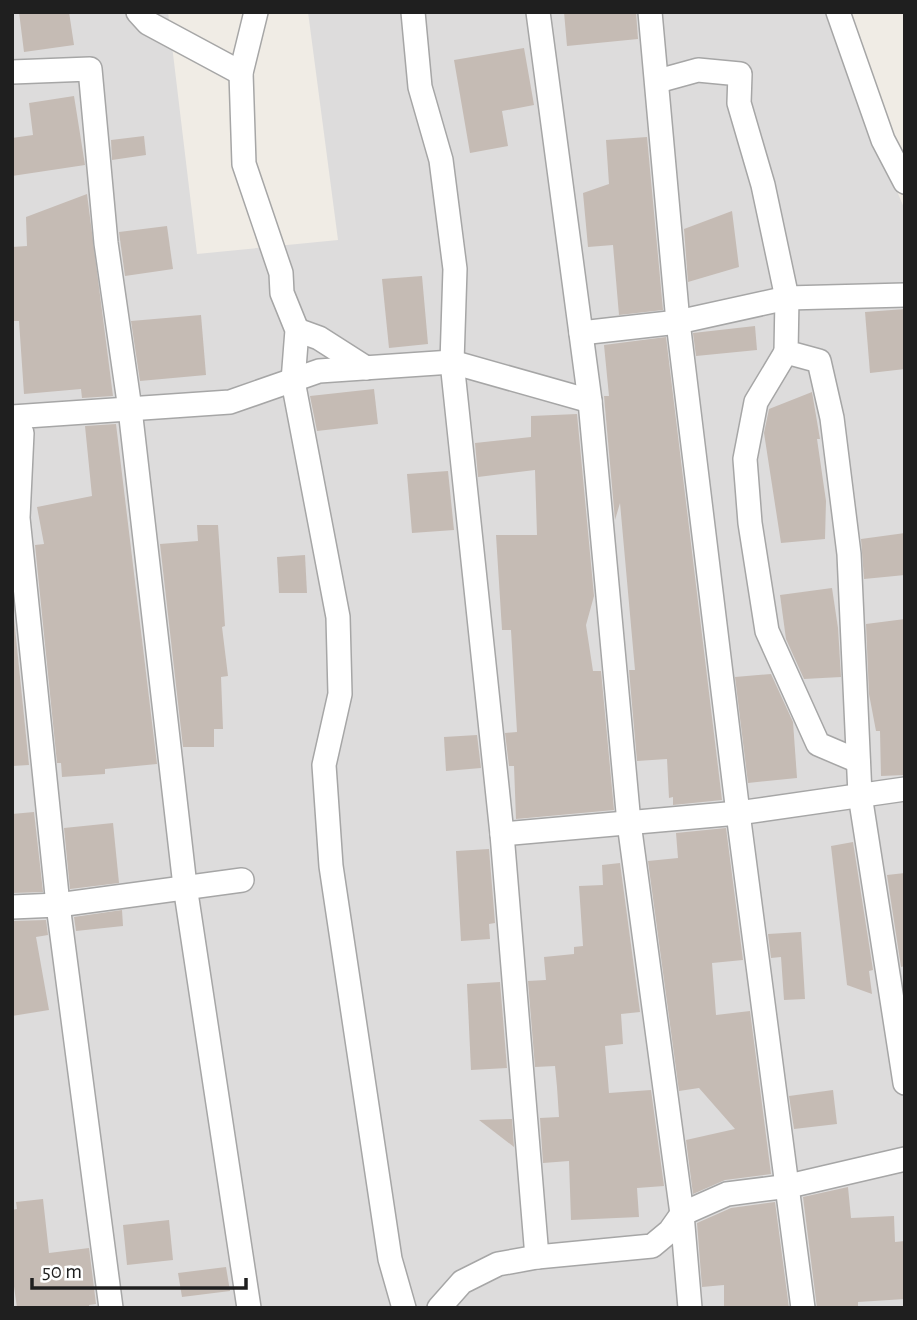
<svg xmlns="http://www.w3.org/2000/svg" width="917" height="1320" font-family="'Alegreya Sans',sans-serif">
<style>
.residential{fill:#dddcdc}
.building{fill:#c5bbb4}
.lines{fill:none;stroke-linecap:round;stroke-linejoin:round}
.minor-casing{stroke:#a6a6a6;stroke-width:26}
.minor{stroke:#fff;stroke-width:23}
</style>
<rect width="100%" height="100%" fill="#f0ece5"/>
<!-- residential -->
<polygon class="residential" points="12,12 168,12 197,254 338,240 308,12 830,12 845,69 905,210 905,1308 12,1308"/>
<!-- building -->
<g class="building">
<polygon points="19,12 69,12 74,45 24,52"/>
<polygon points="564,12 636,12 638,39 567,46"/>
<polygon points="524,48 534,105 502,111 508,146 470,153 454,60"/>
<polygon points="74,96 85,165 12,176 12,138 33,135 29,103"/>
<polygon points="144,136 146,155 112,160 111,140"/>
<polygon points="647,137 663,310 619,315 613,245 588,247 583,193 609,184 606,140"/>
<polygon points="87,194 113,396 82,398 81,389 24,394 19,321 12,321 12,247 27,246 26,217"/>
<polygon points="732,211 739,267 688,282 684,229"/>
<polygon points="167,226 173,269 125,276 119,232"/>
<polygon points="422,276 428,344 389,348 382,279"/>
<polygon points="905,309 905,369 870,373 865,312"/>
<polygon points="201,315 206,375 140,381 131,321"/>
<polygon points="755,326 757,350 696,356 693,333"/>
<polygon points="666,337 722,800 673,805 673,797 669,798 667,759 637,761 629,670 635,670 620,503 615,520 604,396 609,396 604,345"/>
<polygon points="374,389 378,424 317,431 310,396"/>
<polygon points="812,392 820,439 817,439 826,501 825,539 781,543 764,433 769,409"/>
<polygon points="577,414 594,596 586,625 593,671 601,671 614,810 516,819 514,766 509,766 505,733 517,732 511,630 502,630 496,535 537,535 535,470 478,477 475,443 531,437 531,416"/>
<polygon points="116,424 157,764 105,769 105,774 62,777 61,763 57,763 35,545 44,544 37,507 92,496 85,426"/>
<polygon points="448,471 454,530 412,533 407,474"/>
<polygon points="197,525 218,525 225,626 222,627 228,676 221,677 223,729 214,729 214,747 183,747 160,544 198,541"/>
<polygon points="905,533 905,575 864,579 861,539"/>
<polygon points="305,555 307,593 279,593 277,557"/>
<polygon points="832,588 838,628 841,677 804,679 786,639 780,595"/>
<polygon points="12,599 29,765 12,766"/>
<polygon points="905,619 905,775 881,776 880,731 876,731 869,694 866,624"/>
<polygon points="771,674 793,722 797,778 748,783 735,677"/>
<polygon points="477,735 481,768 446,771 444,737"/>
<polygon points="34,812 43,892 12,893 12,814"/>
<polygon points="113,823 119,883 70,889 64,828"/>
<polygon points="726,828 743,960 712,963 716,1015 750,1011 771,1174 725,1180 693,1194 686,1140 735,1129 699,1088 679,1091 648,861 678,858 676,833"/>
<polygon points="853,842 873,970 869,971 872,994 847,985 831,846"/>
<polygon points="489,849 495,923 489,924 490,939 461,941 456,851"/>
<polygon points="620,863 640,1012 621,1014 623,1044 605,1046 609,1093 651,1090 664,1186 637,1188 639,1217 571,1220 569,1161 543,1163 540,1118 559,1117 557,1087 555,1066 535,1067 528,981 546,980 544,957 574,954 574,947 583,946 579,886 603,885 602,865"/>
<polygon points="905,873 905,966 901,967 887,875"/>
<polygon points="122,910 123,926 76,931 74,917"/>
<polygon points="46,920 48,935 36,937 49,1010 12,1016 12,921"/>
<polygon points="801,932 805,999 784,1000 781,957 771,958 768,934"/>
<polygon points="500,982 507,1068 471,1070 467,984"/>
<polygon points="833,1090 837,1124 794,1129 789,1096"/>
<polygon points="512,1119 514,1147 479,1120"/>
<polygon points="848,1187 851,1218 894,1216 895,1242 905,1241 905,1299 858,1302 858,1308 817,1308 803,1197"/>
<polygon points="43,1199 49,1253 89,1248 96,1304 89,1305 89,1308 17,1308 12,1272 12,1210 17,1209 16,1202"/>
<polygon points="775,1202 789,1308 724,1308 724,1285 702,1287 697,1223 731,1208"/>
<polygon points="169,1220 173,1260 127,1265 123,1225"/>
<polygon points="226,1267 230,1291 182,1297 178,1273"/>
</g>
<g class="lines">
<!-- minor casing -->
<g class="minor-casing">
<g id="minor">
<polyline points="138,12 148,23 241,73"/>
<polyline points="256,12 241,73 244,164 281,273 282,293 297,330 293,381 338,617 340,694 324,765 331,866 390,1259 404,1308"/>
<polyline points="413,12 420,87 441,160 455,269 452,362 502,834 537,1257"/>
<polyline points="538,12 590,401 629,823 682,1214 690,1308"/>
<polyline points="650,12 678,322 738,813 803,1308"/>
<polyline points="838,12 883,140 905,182"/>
<polyline points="12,72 90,69 106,243 130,409 185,886 249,1308"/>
<polyline points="658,81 698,70 740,74 739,103 763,185 787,298 786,352 819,361 832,418 849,554 860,795 905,1083"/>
<polyline points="297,330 319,338 366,368"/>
<polyline points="581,333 678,322 787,298 905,295"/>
<polyline points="786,352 756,402 745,459 750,523 767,631 818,744 858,761"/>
<polyline points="12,417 230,402 319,371 452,362 590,401"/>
<polyline points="12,419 22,433 18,518 58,905 111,1308"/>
<polyline points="502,834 738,813 905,789"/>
<polyline points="12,907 58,905 242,880"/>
<polyline points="439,1308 462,1282 498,1264 537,1257 652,1246 670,1231 682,1214 727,1194 789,1186 905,1159"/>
</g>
</g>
<!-- minor -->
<use href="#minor" class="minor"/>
</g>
<!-- border -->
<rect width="917" height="1320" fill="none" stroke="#1f1f1f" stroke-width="28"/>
<!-- scale -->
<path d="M32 1278v10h214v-10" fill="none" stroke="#1f1f1f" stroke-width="3.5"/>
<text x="42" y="1278" font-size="21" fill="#1f1f1f" stroke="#ffffff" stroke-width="5" paint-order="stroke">50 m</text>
</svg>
